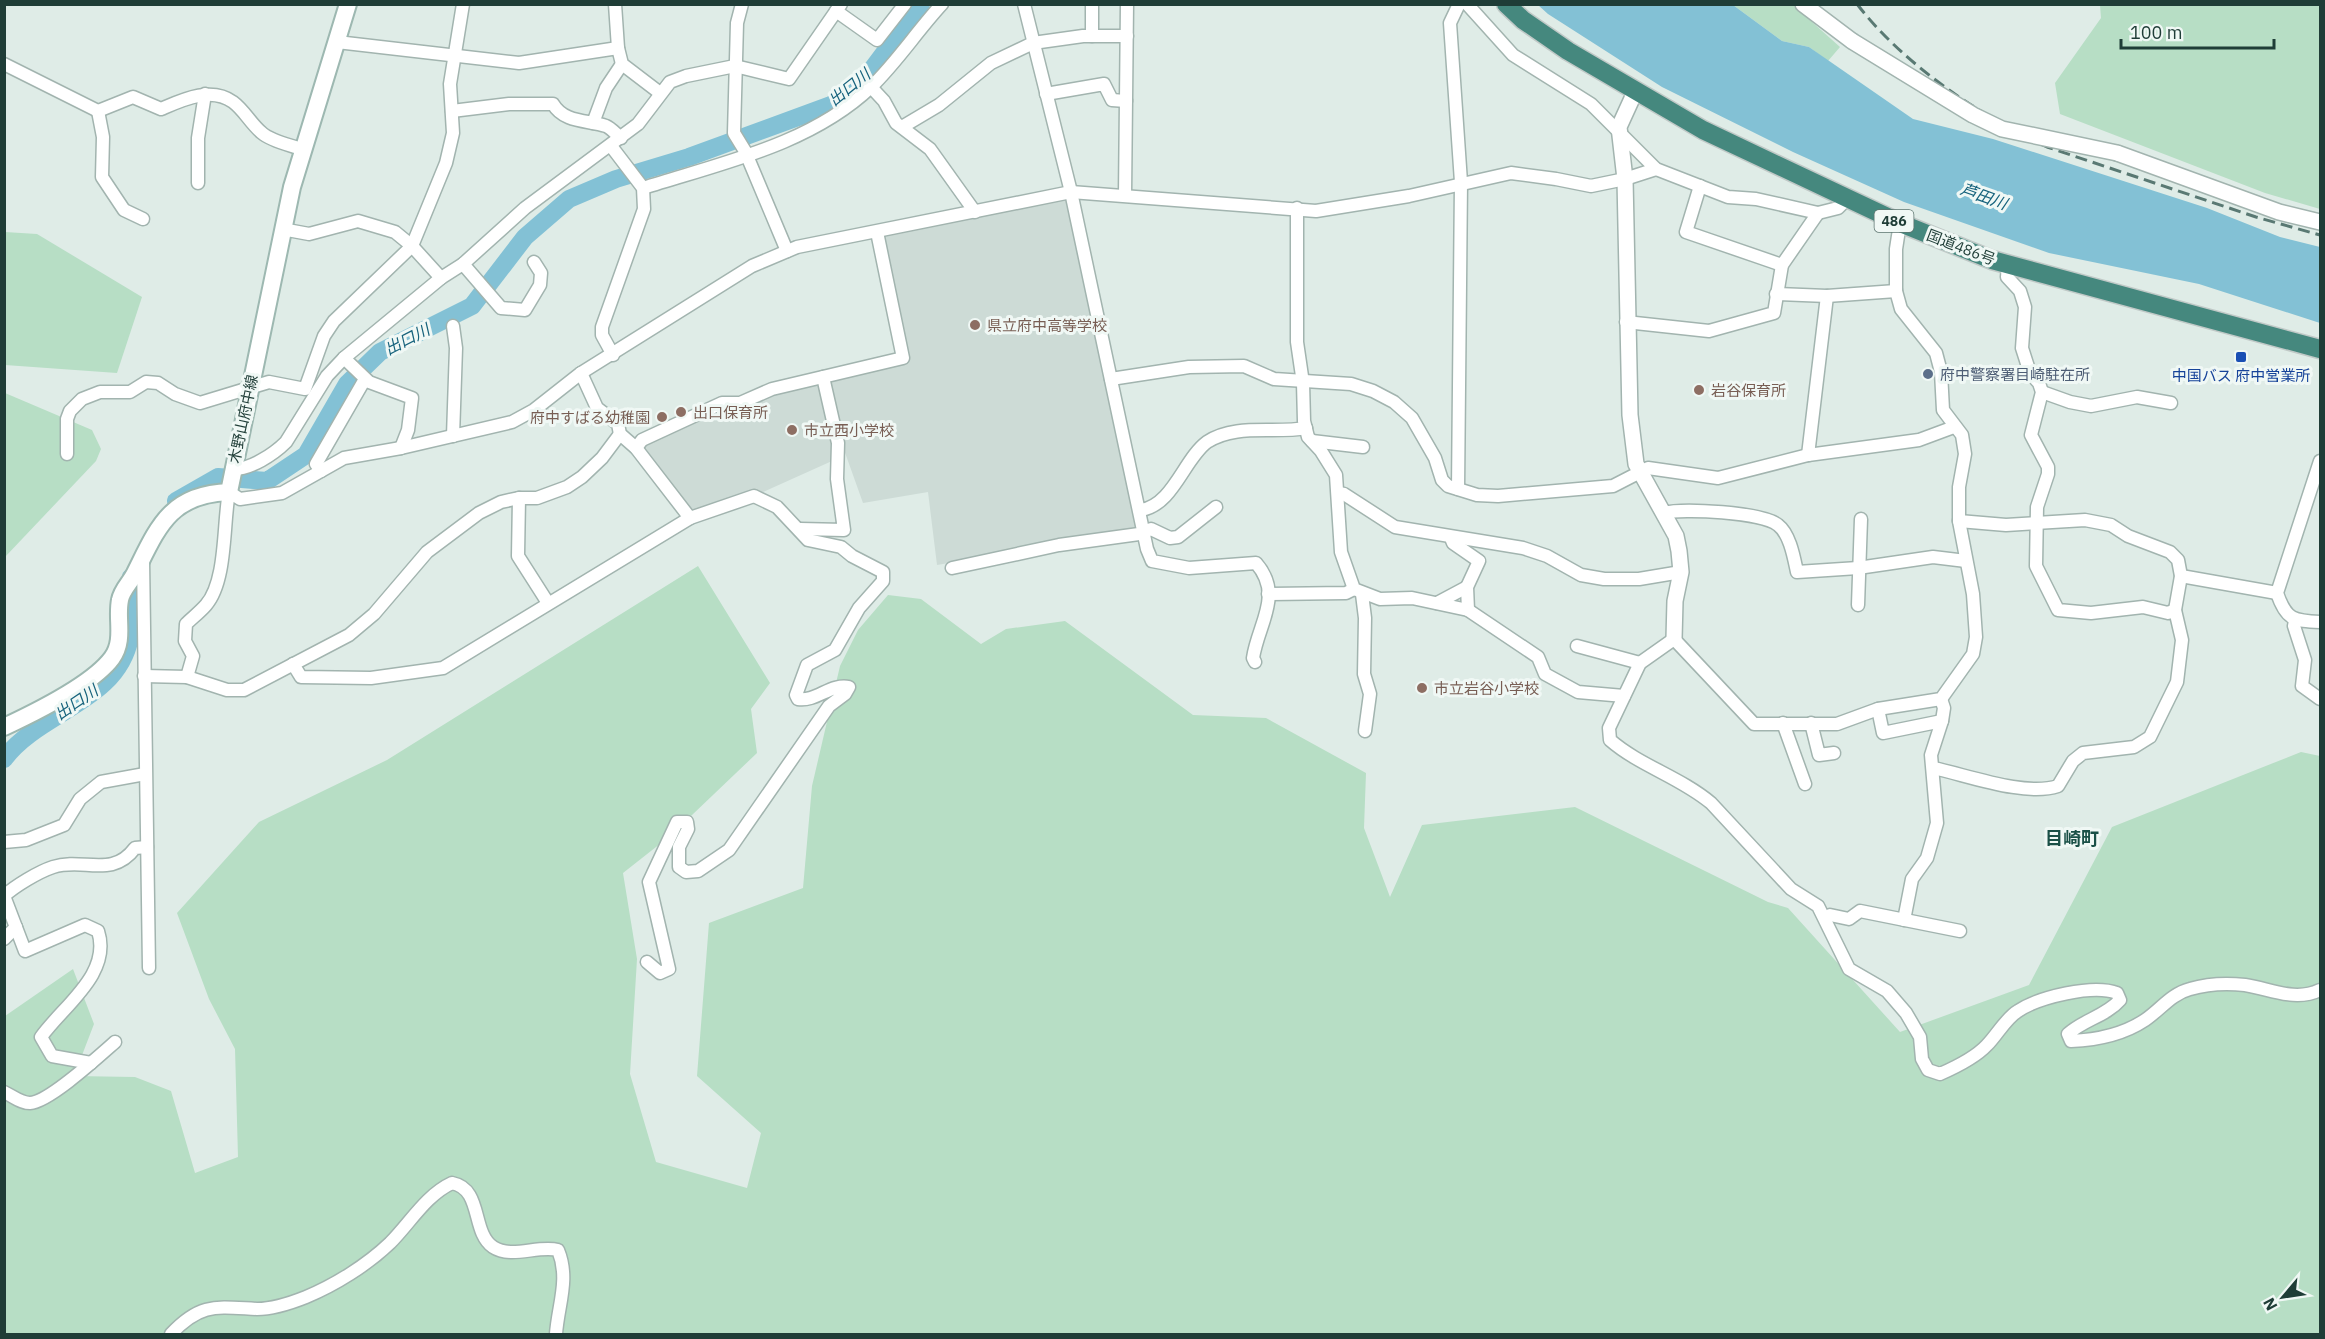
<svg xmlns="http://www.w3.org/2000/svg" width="2325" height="1339" font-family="'IBM Plex Sans','Noto Sans JP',sans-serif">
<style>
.built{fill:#cddbd6}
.green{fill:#b7dec5}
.water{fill:#83c1d5}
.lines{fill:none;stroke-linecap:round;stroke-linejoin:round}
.river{stroke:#83c1d5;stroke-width:18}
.minor-casing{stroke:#a2b4af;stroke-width:15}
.tertiary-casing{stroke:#a2b4af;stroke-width:18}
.secondary-casing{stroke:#9db8b1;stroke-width:20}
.trunk-casing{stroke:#c0c9c7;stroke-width:21}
.minor{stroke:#fff;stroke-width:12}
.tertiary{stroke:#fff;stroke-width:15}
.secondary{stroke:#fff;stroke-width:16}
.trunk{stroke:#45887e;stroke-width:18}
.rail{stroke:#597973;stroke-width:3;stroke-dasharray:12 6;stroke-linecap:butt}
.tertiary-bridge-casing{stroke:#a2b4af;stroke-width:18;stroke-linecap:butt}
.tertiary-bridge{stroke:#fff;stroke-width:15}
.education-dot{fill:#8d6e63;stroke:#f0f8f5;stroke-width:2}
.transit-dot{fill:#1a4fb4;stroke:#f0f8f5;stroke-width:2}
.service-dot{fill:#5c6f8a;stroke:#f0f8f5;stroke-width:2}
.labels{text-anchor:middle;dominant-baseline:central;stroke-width:6;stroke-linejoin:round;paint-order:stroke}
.shield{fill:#f0f8f5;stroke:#5e7570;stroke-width:1.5}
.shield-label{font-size:14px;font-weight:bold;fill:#1f3d37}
.street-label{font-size:15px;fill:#1f3d37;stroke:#f0f8f5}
.education-label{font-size:15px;fill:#785e54;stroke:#f0f8f5;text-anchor:start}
.service-label{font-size:15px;fill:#4e5e75;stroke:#f0f8f5;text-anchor:start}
.transit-label{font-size:15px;fill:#164399;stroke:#f0f8f5}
.water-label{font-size:16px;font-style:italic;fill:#16627c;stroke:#f0f8f5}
.quarter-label{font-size:18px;font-weight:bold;fill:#1a5047;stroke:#f0f8f5}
</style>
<rect width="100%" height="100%" fill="#dfece7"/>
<!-- built -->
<polygon class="built" points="1071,192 1144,530 937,565 928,492 863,503 843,447 838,443 832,461 754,496 690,518 636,448 642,440 740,403 772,396 823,377 902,358 877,232"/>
<!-- green -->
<g class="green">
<polygon points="1733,5 1793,5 1840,47 1828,61 1809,47 1782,41"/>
<polygon points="2100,5 2320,5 2320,209 2265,193 2060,114 2055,83 2101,18"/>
<polygon points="5,232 37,234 142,297 117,373 5,365"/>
<polygon points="5,393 92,430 101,449 96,461 5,557"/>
<polygon points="698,566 770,683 751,709 757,753 670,836 623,873 637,959 630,1074 656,1162 747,1188 761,1133 697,1076 709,923 803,888 812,786 840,666 858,630 888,595 921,599 981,644 1006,629 1065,621 1193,715 1266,718 1366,773 1364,828 1390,897 1422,825 1575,807 1768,902 1788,908 1900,1032 2029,985 2112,827 2301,752 2320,756 2320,1334 5,1334 5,1016 73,969 94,1024 74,1076 135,1077 171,1091 195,1173 238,1157 235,1049 209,999 177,913 259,822 387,760"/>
</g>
<!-- water -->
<polygon class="water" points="1538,5 1733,5 1782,41 1809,47 1913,119 1993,139 2207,208 2280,237 2320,247 2320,323 2199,284 2049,253 1904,202 1793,152 1662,87 1548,14"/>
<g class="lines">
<!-- river -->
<g class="river">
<polyline points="176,501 218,477 267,481 306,455 347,384 380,352 472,306 525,237 569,199 616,179 689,157 831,105 855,88 870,72 921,4"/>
<path d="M4,759C40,711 118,702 130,637C132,626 129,616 128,605C128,596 130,586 131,577"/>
</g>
<!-- minor casing -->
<g class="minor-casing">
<g id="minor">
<polyline points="615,4 618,48 622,64 660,93"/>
<polyline points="742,4 737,23 734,133 745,151 787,251"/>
<path d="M1024,4L1071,192L1147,549L1152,561L1189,568L1256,563C1284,595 1258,624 1253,658L1255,662"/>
<polyline points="1467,4 1513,55 1591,104 1656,169 1728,197 1756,199 1818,213 1838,208 1846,200"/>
<polyline points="836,11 877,40 905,4"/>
<polyline points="1092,36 1092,4"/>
<polyline points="337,42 519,63 618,48"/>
<path d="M4,64L98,111L133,97L161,109C182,100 211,86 233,102C244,110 251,124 262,133C271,141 290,145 301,149"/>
<polyline points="871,87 884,101 896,123 930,149 975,212"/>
<polyline points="1046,94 1104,84 1112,100 1126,101"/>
<polyline points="98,111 103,137 102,177 124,210 143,219"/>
<path d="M452,111L509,104H553C564,123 588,120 606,126C611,128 616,134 621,138"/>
<polyline points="593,123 606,88 622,64"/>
<polyline points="902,127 939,105 991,63 1033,43 1083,36 1127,36"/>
<polyline points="611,146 643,188 644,209 602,327 602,335 613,355"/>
<polyline points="198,183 198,138 205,94"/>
<polyline points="1700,186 1686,232 1782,265"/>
<path d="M643,188C721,163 810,145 871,87C897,62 917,31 942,4"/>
<polyline points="1125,195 1127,4"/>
<polyline points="1297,208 1297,342 1303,383 1304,421 1308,437 1321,451 1336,475 1341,552 1354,589 1380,599 1412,598 1468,610 1538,657 1545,674 1578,692 1624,696"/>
<path d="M1900,223L1896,249V291L1901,309L1936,353L1941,372L1943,410L1962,435L1965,454L1959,487V521L1973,594L1976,637L1973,654L1941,699L1878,709L1837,724H1754L1674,639L1640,663L1609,728L1610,740C1640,766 1680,777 1711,803L1791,889L1818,906L1849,969L1887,991L1906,1013L1920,1037L1922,1059L1928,1070L1940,1074C1956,1067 1975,1058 1987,1045C1997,1035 2006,1018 2018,1011C2039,997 2093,984 2117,993L2120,1000C2106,1016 2083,1020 2068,1034L2071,1041C2096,1040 2124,1034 2145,1020C2161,1009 2171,994 2190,989C2207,984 2227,983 2245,985C2271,989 2295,1002 2320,990"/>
<polyline points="282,229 309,234 358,221 395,232 412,246 441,278"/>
<polyline points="463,264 501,308 525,310 540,285 541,273 534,262"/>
<polyline points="2008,265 2007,277 2020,291 2025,307 2022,348 2030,373 2039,383 2042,392 2031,435 2048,467 2048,474 2037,507 2036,566 2058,610 2091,613 2143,607 2168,613 2175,610"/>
<polyline points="1776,294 1827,296 1896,291"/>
<polyline points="1626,322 1709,331 1774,313 1782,265 1818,213"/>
<polyline points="453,326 456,348 453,436"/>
<polyline points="344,358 369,382 412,398 408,430 401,448"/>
<path d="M581,373L597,408L618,424L620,434L636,448L690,518L754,496L777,507L808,540L841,547L852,556L883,572V581L859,608L835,650L807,665L796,695L798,699C816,702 831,683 849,687L845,694L829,706L729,850L698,871L686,872L679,867V847L688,829L687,822H677L649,882L669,969L660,973L647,962"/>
<polyline points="1111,379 1189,367 1244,366 1274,379 1351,384 1373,391 1394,402 1412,418 1435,458 1442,480 1448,486 1477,495 1498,496 1613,486 1648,468 1718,478 1808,455 1919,440 1954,427"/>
<polyline points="2042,392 2070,402 2091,406 2137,397 2171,403"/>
<polyline points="1312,441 1363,447"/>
<polyline points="636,448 642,440 722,403 740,403 772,389 903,358 877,232"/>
<polyline points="67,454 67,419 70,411 82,399 100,392 130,392 146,382 158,383 175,394 200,403 269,382 305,389 324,336 334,321 412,246 446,163 453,133 450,84 463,4"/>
<polyline points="1808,455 1827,296"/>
<path d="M2320,461L2277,593C2286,620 2294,621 2320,622"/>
<path d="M232,469C250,470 274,454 286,442L327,376L344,358L441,278L463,264L525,208L638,124L670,82L686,76L735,66L789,79L841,4"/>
<polyline points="321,471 316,464 365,379"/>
<polyline points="1458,489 1461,182 1450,23 1459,4"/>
<polyline points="1339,493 1344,494 1395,527 1523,548 1547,556 1581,575 1604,579 1639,579 1681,572"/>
<polyline points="519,498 518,556 548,603"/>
<path d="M1141,510C1173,505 1184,459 1207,442C1236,423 1274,434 1306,428"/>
<path d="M1663,513C1683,508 1762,512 1778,525C1790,534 1794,558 1797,572L1858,568L1933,557L1966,561"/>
<polyline points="800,529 844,530 837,479 838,443 823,377"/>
<polyline points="1451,538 1453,543 1479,561 1467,587 1468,610"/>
<polyline points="143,560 149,968"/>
<polyline points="952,568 1059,545 1139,534 1151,529 1170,538 1178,537 1216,507"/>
<polyline points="2181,576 2277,593"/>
<polyline points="1268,594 1346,593 1354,589"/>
<polyline points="1362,594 1365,618 1364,674 1370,694 1365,731"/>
<polyline points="1437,603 1467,587"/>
<polyline points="1858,605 1861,519"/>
<polyline points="2295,621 2294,626 2305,660 2302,686 2320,699"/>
<polyline points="1577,646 1640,663"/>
<polyline points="293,664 301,677 371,678 443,668 690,518"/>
<polyline points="144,676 187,677 227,690 244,690 349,635 374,614 427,552 479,513 501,502 519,498 537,498 567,487 582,477 602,458 620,434"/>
<path d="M187,677L193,656L185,641L186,624C192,618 200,612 206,605C227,581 223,523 229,492L240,499L282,493L344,458L401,448L512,422L534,410L581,373L752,266L797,247L1071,192L1316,211L1409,196L1511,173L1556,179L1591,186L1625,179L1656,169"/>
<polyline points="1878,709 1883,733 1942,721"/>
<polyline points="1783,723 1805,784"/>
<polyline points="1811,723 1819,755 1834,753"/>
<path d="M1933,768C1967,775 2025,797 2058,786L2073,761L2083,753L2134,747L2150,737L2177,682L2182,640L2175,610L2181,576L2178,560L2170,552L2128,536L2111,525L2085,520L2006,525L1959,521"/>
<polyline points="4,842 26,840 64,825 80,799 101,782 145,774"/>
<polyline points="1826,919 1830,915 1849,919 1860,911 1960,931"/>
<polyline points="1904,920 1912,879 1927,858 1937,823 1931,755 1942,721 1944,708 1941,699"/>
<polyline points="4,939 16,927"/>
<path d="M91,1063L52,1056L41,1037C63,1006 112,974 98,931L85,925L25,951L4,896C15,886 38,872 53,867C83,857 112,879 135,848L147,847"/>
<path d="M4,1092C13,1096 20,1103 30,1103C49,1102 99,1056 115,1042"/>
<path d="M171,1334C201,1302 217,1307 257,1309C274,1309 291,1303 306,1297C335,1285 367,1265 390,1243C410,1223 426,1195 452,1183C483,1189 471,1232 493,1247C511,1259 538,1245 558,1250C570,1279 558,1305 556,1334"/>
</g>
</g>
<!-- tertiary casing -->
<g class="tertiary-casing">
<g id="tertiary">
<polyline points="1803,4 1852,41"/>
<polyline points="1635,92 1619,127 1625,179 1630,415 1636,464 1676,536 1679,551 1681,572 1675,601 1674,639"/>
<polyline points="2117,153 2279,212 2320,222"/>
</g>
</g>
<!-- secondary casing -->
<g class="secondary-casing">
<path id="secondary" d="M4,727C34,713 92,685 112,658C125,640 116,619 120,600C122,589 131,582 135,573C158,527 170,494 229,492L292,187L348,4"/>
</g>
<!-- trunk casing -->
<g class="trunk-casing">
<polyline id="trunk" points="1506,4 1523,20 1568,51 1703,130 1900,223 1992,260 2320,349"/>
</g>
<!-- minor -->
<use href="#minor" class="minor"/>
<!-- tertiary -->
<use href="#tertiary" class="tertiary"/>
<!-- secondary -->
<use href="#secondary" class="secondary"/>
<!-- trunk -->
<use href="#trunk" class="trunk"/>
<!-- rail -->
<path class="rail" d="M1857,4C1903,64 1980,116 2047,147L2256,217L2320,235"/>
<!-- tertiary-bridge casing -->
<g class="tertiary-bridge-casing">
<polyline id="tertiary-bridge" points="1852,41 1973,115 2002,129 2117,153"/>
</g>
<!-- tertiary-bridge -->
<use href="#tertiary-bridge" class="tertiary-bridge"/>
</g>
<!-- markers -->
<g class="education-dot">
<circle cx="975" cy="325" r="6"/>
<circle cx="1699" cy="390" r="6"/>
<circle cx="681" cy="412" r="6"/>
<circle cx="662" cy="417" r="6"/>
<circle cx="792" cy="430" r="6"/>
<circle cx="1422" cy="688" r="6"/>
</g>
<rect class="transit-dot" x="2235" y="351" width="12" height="12" rx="3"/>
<circle class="service-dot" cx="1928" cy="374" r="6"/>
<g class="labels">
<!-- shield labels -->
<rect class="shield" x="1874.5" y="210" width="39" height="22" rx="4.5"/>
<g class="shield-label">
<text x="1894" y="221">486</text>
</g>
<!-- street labels -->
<g class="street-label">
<text transform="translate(1961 247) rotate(21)">国道486号</text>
<text transform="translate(243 419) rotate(-78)">木野山府中線</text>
</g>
<!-- education labels -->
<g class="education-label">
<text x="987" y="325">県立府中高等学校</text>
<text x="1711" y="390">岩谷保育所</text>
<text x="693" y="412">出口保育所</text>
<text x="650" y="417" text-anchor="end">府中すばる幼稚園</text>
<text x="804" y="430">市立西小学校</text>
<text x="1434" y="688">市立岩谷小学校</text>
</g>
<!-- service labels -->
<g class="service-label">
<text x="1940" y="374">府中警察署目崎駐在所</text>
</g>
<!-- transit labels -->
<g class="transit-label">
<text x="2241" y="375">中国バス 府中営業所</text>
</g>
<!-- water labels -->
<g class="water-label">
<text transform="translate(849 87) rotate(-39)">出口川</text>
<text transform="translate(1984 196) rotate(20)">芦田川</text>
<text transform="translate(407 339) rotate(-27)">出口川</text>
<text transform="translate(76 702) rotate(-34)">出口川</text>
</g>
<!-- quarter labels -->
<g class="quarter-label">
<text x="2072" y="838">目崎町</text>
</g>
</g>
<!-- border -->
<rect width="2325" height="1339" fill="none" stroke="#1f3d37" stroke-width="12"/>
<!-- north arrow -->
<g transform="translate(2283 1297) rotate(241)" stroke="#f0f8f5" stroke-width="4.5" paint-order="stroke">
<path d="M0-4.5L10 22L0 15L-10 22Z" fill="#1f3d37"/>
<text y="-9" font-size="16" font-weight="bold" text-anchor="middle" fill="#1f3d37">N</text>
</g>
<!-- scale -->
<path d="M2121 39v9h153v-9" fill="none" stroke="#1f3d37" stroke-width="3"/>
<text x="2130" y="39" font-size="18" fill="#1f3d37" stroke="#f0f8f5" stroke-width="4.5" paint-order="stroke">100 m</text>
</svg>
